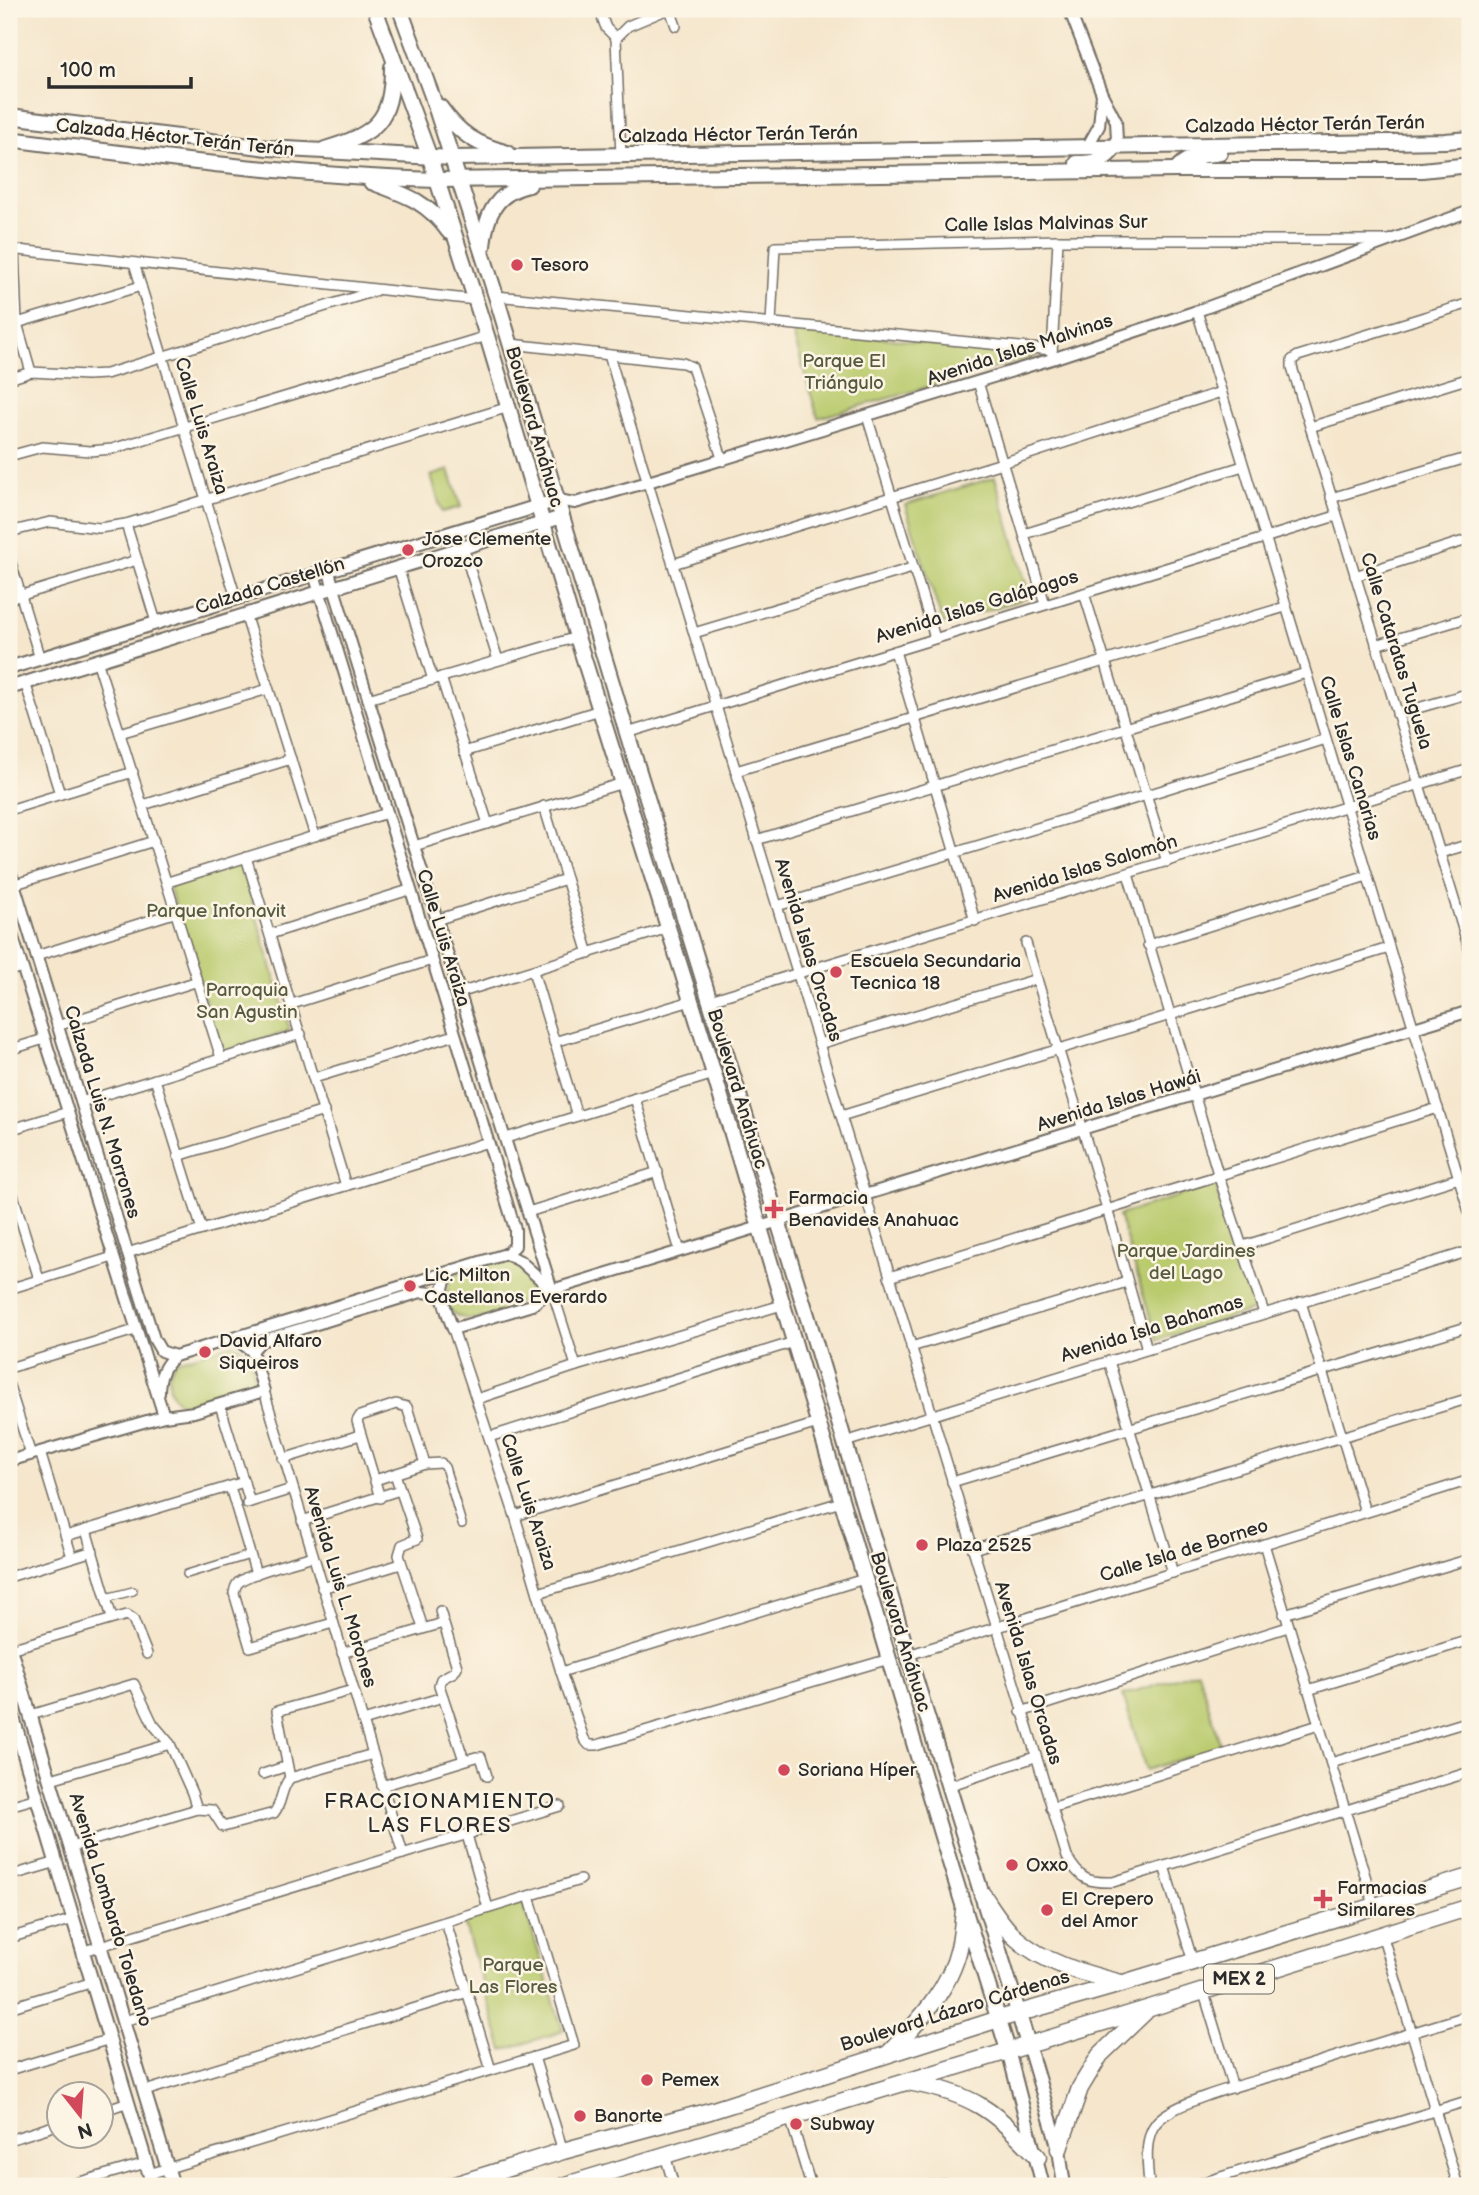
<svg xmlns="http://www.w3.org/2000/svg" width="1479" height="2195" font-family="'Balsamiq Sans',sans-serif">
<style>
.green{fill:#bacb6e;stroke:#727b4c;stroke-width:2}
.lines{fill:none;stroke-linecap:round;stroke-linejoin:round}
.pedestrian-casing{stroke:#726c63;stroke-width:10}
.minor-casing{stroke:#726c63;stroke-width:12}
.tertiary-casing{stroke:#726c63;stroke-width:14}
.secondary-casing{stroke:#726c63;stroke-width:16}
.primary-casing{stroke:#726c63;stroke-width:18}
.trunk-casing{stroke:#726c63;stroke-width:19}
.pedestrian{stroke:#fff;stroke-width:7}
.minor{stroke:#fff;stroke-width:9}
.tertiary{stroke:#fff;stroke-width:10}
.secondary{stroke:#fff;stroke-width:12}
.primary{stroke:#fff;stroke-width:14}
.trunk{stroke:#fff;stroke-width:16}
.poi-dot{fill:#d1495b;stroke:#fcf5e5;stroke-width:2.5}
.labels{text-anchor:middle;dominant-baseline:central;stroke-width:5;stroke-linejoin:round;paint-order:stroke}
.shield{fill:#fcf5e5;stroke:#6a6863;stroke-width:2}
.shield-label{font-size:18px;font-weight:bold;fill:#2b2b2b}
.street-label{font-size:19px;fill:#2b2b2b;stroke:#fcf5e5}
.poi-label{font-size:19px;fill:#2b2b2b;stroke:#fcf5e5;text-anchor:start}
.park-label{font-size:19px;fill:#565b3f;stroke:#fcf5e5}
.neighbourhood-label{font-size:21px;letter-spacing:2px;fill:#2b2b2b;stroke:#fcf5e5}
</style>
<rect width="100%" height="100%" fill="#fcf5e5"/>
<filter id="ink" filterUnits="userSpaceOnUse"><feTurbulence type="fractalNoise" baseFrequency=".0143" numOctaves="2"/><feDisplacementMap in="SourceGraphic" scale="14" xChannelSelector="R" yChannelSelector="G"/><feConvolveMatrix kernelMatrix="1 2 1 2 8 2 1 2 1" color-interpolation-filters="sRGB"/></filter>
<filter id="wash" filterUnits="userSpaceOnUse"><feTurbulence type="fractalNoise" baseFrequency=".00686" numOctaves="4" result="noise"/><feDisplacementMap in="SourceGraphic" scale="28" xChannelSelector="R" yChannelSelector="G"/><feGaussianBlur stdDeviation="1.57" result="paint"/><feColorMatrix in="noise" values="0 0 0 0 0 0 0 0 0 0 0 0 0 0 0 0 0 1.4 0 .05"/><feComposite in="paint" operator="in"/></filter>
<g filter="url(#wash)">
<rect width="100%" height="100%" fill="#f5e6cc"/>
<!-- green -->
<g class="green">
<polygon points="791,327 1038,356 818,418"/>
<polygon points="449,470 461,507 442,512 431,476"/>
<polygon points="995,477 1030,597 943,624 905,505"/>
<polygon points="241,862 290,1031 222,1052 169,886"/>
<polygon points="1215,1184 1254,1310 1157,1340 1119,1215"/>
<path d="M506,1259C513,1260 517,1265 523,1270C559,1302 453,1343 447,1301C446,1289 448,1281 457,1273Z"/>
<path d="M233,1344C243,1347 247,1352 251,1362C262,1389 234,1396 214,1402C207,1403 199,1406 192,1406C168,1405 163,1377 176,1361Z"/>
<polygon points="1198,1671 1221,1747 1146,1770 1123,1695"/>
<polygon points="523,1902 563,2031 503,2050 463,1920"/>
</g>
</g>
<g filter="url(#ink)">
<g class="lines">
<!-- pedestrian casing -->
<g class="pedestrian-casing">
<g id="pedestrian">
<polyline points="441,1463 445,1467 462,1524"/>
<polyline points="187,1574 250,1555"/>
<polyline points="106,1598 133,1591"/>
</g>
</g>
<!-- minor casing -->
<g class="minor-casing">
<g id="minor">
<polyline points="599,9 606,28 616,38 621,156"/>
<polyline points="670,9 676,26"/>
<polyline points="616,38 628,26 668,9"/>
<polyline points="9,249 476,300"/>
<polyline points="14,250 17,323 31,372"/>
<polyline points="134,263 236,598"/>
<polyline points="496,296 1052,350"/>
<polyline points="1470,303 1298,356 1292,360 1292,367 1470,952"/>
<polyline points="1197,311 1470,1215"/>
<polyline points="17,323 141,286"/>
<polyline points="771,323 775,247 1058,240 1388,240"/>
<polyline points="511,344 683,363 692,367 723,461"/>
<polyline points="1052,354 1058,240"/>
<path d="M609,355L1067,1857C1080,1879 1087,1883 1113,1882L1470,1772"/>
<polyline points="9,379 31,372 87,375 106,374 375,291"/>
<polyline points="978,382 1045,604"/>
<polyline points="867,416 935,638"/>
<polyline points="1310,427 1470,378"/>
<polyline points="9,456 42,447 90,451 112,449 487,336"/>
<polyline points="1331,498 1470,457"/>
<polyline points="126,524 156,622"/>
<polyline points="9,532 50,522 99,528 126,524 509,407"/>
<polyline points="1024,534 1243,466"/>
<polyline points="463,547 498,660"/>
<polyline points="9,556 40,659"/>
<polyline points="673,564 1002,463 1221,392"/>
<polyline points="398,567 433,680"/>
<polyline points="1355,576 1470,539"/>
<polyline points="1084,593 1167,862"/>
<polyline points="9,599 137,560"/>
<polyline points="245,614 315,836"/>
<polyline points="694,633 912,568"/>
<polyline points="1376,645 1470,617"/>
<polyline points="895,651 975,921"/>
<polyline points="97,660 221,1058"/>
<polyline points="441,677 488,824"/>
<polyline points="25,682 60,794"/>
<polyline points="368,699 577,637"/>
<polyline points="1397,714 1470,693"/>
<polyline points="120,733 268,689"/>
<polyline points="627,733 1336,516"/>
<polyline points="464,752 600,710"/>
<polyline points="736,771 1285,607"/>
<polyline points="143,805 291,759"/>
<polyline points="544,806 589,954"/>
<polyline points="9,810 133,772"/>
<polyline points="756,840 1306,673"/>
<polyline points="414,846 623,783"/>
<polyline points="1440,853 1470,844"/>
<polyline points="246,857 346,1186"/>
<polyline points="1128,874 1219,1177 1264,1313"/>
<polyline points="168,882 387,813"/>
<polyline points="9,886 154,841"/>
<polyline points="777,906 1147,795 1326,739"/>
<polyline points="436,920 566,879"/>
<polyline points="270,934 409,890"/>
<polyline points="1026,943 1108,1212 1147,1349"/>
<polyline points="1148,945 1367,876"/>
<polyline points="36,956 177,912"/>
<polyline points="9,971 22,967"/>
<polyline points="533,971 577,1116"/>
<polyline points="459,993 668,928"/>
<polyline points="710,1000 1470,769"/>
<polyline points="292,1004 432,960"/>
<polyline points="57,1026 198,981"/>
<polyline points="554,1042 691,1001"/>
<polyline points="819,1044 1037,979"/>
<polyline points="9,1050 44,1039"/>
<polyline points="314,1078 455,1035"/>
<polyline points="155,1079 202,1230"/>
<polyline points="635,1098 680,1251"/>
<polyline points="81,1102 301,1034"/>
<polyline points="841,1116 1389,948"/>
<polyline points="9,1130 68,1112"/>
<polyline points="506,1138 714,1074"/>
<polyline points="178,1156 324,1111"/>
<polyline points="9,1182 39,1279"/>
<polyline points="528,1212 658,1172"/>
<polyline points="1243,1246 1459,1178"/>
<polyline points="127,1253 488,1142"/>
<polyline points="889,1277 1438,1108"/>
<polyline points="9,1289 113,1257"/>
<polyline points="552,1290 576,1366"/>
<polyline points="1301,1302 1365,1512"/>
<polyline points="453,1329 515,1516 561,1672 584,1739 589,1745 597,1745 889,1659"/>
<polyline points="911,1347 1127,1282"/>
<polyline points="1109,1361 1173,1573"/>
<polyline points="9,1368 135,1330"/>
<polyline points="9,1386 31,1455"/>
<polyline points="264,1391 403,1854"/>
<polyline points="477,1399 576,1366 782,1305"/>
<polyline points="220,1405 250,1502"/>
<polyline points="489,1437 794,1342"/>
<polyline points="845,1442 1470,1251"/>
<polyline points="40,1452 72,1557"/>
<polyline points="283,1459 360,1435"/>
<polyline points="395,1474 417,1539 402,1545 399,1555 423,1628"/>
<polyline points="375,1480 425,1464 441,1463"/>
<polyline points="952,1482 1470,1326"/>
<polyline points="230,1487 256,1574"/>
<polyline points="380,1498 357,1421 360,1416 396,1404 407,1407 425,1464"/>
<polyline points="247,1503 292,1489"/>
<polyline points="515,1516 818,1423"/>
<polyline points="302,1521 400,1490"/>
<polyline points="86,1530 112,1618"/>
<polyline points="66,1536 244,1482"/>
<polyline points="1264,1544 1374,1905"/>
<polyline points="973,1549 1470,1398"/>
<path d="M313,1556C298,1561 247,1573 238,1583C235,1586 235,1589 234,1593L250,1647L333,1623"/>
<polyline points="9,1577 93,1551"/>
<polyline points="322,1588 401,1564"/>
<polyline points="538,1593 841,1502"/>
<polyline points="440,1611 457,1667 454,1672 441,1679 439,1685 464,1760"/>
<polyline points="1284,1614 1470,1559"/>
<polyline points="10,1649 127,1615 133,1619 147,1654"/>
<polyline points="342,1653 443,1623"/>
<polyline points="908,1655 1470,1480"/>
<polyline points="561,1672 864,1579"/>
<polyline points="1308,1690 1470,1640"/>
<polyline points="1021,1712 1288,1627"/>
<polyline points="31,1715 134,1684 153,1724 170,1744 192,1793 197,1809"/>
<polyline points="363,1721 443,1697"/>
<polyline points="1331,1763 1470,1721"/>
<polyline points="263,1774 287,1766"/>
<polyline points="290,1778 277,1711 353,1690"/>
<polyline points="290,1778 373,1754"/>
<polyline points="51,1779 170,1744"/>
<polyline points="382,1786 476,1757 481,1757 487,1776"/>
<polyline points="948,1786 1035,1757"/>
<polyline points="9,1806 37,1798"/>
<polyline points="1051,1808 1319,1725"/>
<polyline points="467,1835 488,1908"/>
<path d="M71,1847L197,1809L212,1810L223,1827L274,1813C283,1802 280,1789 290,1778"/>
<polyline points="1164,1866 1193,1962"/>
<polyline points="9,1876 57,1862"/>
<polyline points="446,1922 491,2070"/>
<polyline points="1382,1934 1458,2186"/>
<polyline points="9,1938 74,1919"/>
<polyline points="84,1951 560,1806"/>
<polyline points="1203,1990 1233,2088"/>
<polyline points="9,2008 93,1982"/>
<polyline points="124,2021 580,1880"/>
<polyline points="534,2057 563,2151"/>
<polyline points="9,2070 110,2039"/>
<polyline points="145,2091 468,1992"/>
<polyline points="102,2111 128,2102"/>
<polyline points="790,2117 811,2186"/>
<polyline points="9,2140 60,2124"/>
<polyline points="665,2155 674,2186"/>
<polyline points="149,2174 574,2045 529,1896"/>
<polyline points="66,2186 146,2163"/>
<polyline points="927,2186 944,2184 951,2186"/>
<path d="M1149,2186C1148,2167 1143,2139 1156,2123C1174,2100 1260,2080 1290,2071C1350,2052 1410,2033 1470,2015"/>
<polyline points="1192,2186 1470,2100"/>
<polyline points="1455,2186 1470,2182"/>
</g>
</g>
<!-- tertiary casing -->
<g class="tertiary-casing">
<g id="tertiary">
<polyline points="1069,9 1102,94 1116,121 1117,140 1114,148"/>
<polyline points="1086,149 1099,126 1102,94"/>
<polyline points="558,500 575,503 648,482 1052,359 1197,311 1470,211"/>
<polyline points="328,569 552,1290"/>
<polyline points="314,574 515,1229 515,1246 506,1254"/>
<polyline points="9,867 154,1339 161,1351 175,1356"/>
<polyline points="9,925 164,1416"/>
<polyline points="506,1254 520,1261 550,1288"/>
<path d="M453,1270C434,1288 446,1309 453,1329L532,1305L552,1290L1470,1011"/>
<polyline points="252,1351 261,1341 421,1292 433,1293 443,1300"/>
<path d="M159,1393C159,1378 163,1365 175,1356L506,1254"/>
<polyline points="9,1461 164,1416 194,1412 264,1391 252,1351 234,1338"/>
</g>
</g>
<!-- secondary casing -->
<g class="secondary-casing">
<g id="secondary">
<polyline points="9,668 558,500"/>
<polyline points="9,688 562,517"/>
<polyline points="9,1645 173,2186"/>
<polyline points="9,1704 153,2186"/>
<polyline points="1028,2044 1059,2149 1064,2186"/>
<polyline points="1008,2050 1043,2186"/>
</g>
</g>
<!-- primary casing -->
<g class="primary-casing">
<g id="primary">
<polyline points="375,9 430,158 487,336 577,637 714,1074 943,1840 1008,2050"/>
<polyline points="400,9 432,96 496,296 627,733 810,1325 908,1655 1028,2044"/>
<path d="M440,107C459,134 477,145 508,153"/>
<polyline points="9,116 268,148 453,158 1445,141 1470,139"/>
<path d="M9,139C151,157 294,176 437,180L1176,170H1422L1470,165"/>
<path d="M325,149C375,134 392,122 392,67"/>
<path d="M1077,163C1092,163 1106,161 1114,148"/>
<path d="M1176,170C1187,155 1203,156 1220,153"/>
<path d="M371,182C406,195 427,201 449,232"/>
<path d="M483,246C486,214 496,192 529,185"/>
</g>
</g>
<!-- trunk casing -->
<g class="trunk-casing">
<g id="trunk">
<path d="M982,1894C992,1908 1002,1926 1016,1938C1045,1964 1084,1973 1121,1983"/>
<path d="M890,2052C918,2022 950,1989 959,1948C962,1935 963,1922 964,1909"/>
<path d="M908,2082C971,2093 995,2110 1038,2157"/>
<polyline points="1059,2149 1080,2088 1100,2055 1145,2012"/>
<polyline points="451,2186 563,2151 710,2111 999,2019 1124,1983 1470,1877"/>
<polyline points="563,2186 1150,2008 1470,1907"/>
</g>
</g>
<!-- pedestrian -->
<use href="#pedestrian" class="pedestrian"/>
<!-- minor -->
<use href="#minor" class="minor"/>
<!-- tertiary -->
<use href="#tertiary" class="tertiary"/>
<!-- secondary -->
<use href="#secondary" class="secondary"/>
<!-- primary -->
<use href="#primary" class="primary"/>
<!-- trunk -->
<use href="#trunk" class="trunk"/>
</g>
</g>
<!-- markers -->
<g class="poi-dot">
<circle cx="517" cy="265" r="7"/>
<circle cx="408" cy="550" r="7"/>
<circle cx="836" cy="972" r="7"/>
<path d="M770.5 1198.5h7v7h7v7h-7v7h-7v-7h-7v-7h7z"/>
<circle cx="410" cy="1286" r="7"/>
<circle cx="205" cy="1352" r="7"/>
<circle cx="922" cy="1545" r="7"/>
<circle cx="784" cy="1770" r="7"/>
<circle cx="1012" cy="1865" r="7"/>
<path d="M1319.5 1888.5h7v7h7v7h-7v7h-7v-7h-7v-7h7z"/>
<circle cx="1047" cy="1910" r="7"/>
<circle cx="647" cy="2080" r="7"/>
<circle cx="580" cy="2116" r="7"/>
<circle cx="796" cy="2124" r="7"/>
</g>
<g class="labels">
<!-- shield labels -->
<rect class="shield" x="1204" y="1964.5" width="70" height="29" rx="5"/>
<g class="shield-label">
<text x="1239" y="1979">MEX 2</text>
</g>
<!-- street labels -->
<g class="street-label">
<text transform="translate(1305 125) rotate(-1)">Calzada Héctor Terán Terán</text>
<text transform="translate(738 135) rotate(-1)">Calzada Héctor Terán Terán</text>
<text transform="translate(175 138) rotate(6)">Calzada Héctor Terán Terán</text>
<text transform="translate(1046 224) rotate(-1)">Calle Islas Malvinas Sur</text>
<text transform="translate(1020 350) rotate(-18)">Avenida Islas Malvinas</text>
<text transform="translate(201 426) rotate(73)">Calle Luis Araiza</text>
<text transform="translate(534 427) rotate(74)">Boulevard Anáhuac</text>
<text transform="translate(270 586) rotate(-17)">Calzada Castellón</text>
<text transform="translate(977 607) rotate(-17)">Avenida Islas Galápagos</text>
<text transform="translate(1396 651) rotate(73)">Calle Cataratas Tuguela</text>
<text transform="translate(1350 758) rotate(73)">Calle Islas Canarias</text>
<text transform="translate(1085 869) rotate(-17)">Avenida Islas Salomón</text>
<text transform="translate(443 938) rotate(73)">Calle Luis Araiza</text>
<text transform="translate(808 950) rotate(73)">Avenida Islas Orcadas</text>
<text transform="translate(737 1089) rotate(73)">Boulevard Anáhuac</text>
<text transform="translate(1119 1101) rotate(-17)">Avenida Islas Hawái</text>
<text transform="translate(102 1112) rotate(73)">Calzada Luis N. Morrones</text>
<text transform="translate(1152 1329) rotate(-17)">Avenida Isla Bahamas</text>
<text transform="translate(528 1502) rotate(72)">Calle Luis Araiza</text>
<text transform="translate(1184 1551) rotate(-17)">Calle Isla de Borneo</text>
<text transform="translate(340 1587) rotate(73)">Avenida Luis L. Morones</text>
<text transform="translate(900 1632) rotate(73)">Boulevard Anáhuac</text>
<text transform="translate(1028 1673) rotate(73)">Avenida Islas Orcadas</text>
<text transform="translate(110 1910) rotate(73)">Avenida Lombardo Toledano</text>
<text transform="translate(955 2011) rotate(-17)">Boulevard Lázaro Cárdenas</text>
</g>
<!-- poi labels -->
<g class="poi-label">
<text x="531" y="265">Tesoro</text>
<text x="422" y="539">Jose Clemente<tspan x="422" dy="22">Orozco</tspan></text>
<text x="850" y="961">Escuela Secundaria<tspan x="850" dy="22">Tecnica 18</tspan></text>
<text x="788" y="1198">Farmacia<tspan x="788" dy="22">Benavides Anahuac</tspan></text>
<text x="424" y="1275">Lic. Milton<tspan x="424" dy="22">Castellanos Everardo</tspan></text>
<text x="219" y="1341">David Alfaro<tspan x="219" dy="22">Siqueiros</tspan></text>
<text x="936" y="1545">Plaza 2525</text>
<text x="798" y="1770">Soriana Híper</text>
<text x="1026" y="1865">Oxxo</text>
<text x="1337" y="1888">Farmacias<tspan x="1337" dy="22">Similares</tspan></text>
<text x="1061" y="1899">El Crepero<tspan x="1061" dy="22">del Amor</tspan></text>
<text x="661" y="2080">Pemex</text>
<text x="594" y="2116">Banorte</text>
<text x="810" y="2124">Subway</text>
</g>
<!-- park labels -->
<g class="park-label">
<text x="844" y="361">Parque El<tspan x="844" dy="22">Triángulo</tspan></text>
<text x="216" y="911">Parque Infonavit</text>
<text x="247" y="990">Parroquia<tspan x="247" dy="22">San Agustin</tspan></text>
<text x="1186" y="1251">Parque Jardines<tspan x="1186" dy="22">del Lago</tspan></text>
<text x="513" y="1965">Parque<tspan x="513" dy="22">Las Flores</tspan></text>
</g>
<!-- neighbourhood labels -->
<g class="neighbourhood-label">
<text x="440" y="1801">FRACCIONAMIENTO<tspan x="440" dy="24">LAS FLORES</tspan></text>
</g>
</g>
<!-- margin -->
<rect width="1479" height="2195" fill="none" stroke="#fcf5e5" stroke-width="35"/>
<!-- north arrow -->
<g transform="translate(80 2115) rotate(163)"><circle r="33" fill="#fcf5e5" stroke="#a8a49b" stroke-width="2"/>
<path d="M0-5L12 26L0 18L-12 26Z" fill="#d1495b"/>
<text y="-10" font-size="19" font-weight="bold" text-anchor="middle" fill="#2b2b2b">N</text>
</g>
<!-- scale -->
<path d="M49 77v10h142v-10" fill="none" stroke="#2b2b2b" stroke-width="3.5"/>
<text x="60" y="77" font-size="21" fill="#2b2b2b" stroke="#fcf5e5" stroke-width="5" paint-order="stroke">100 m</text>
</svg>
